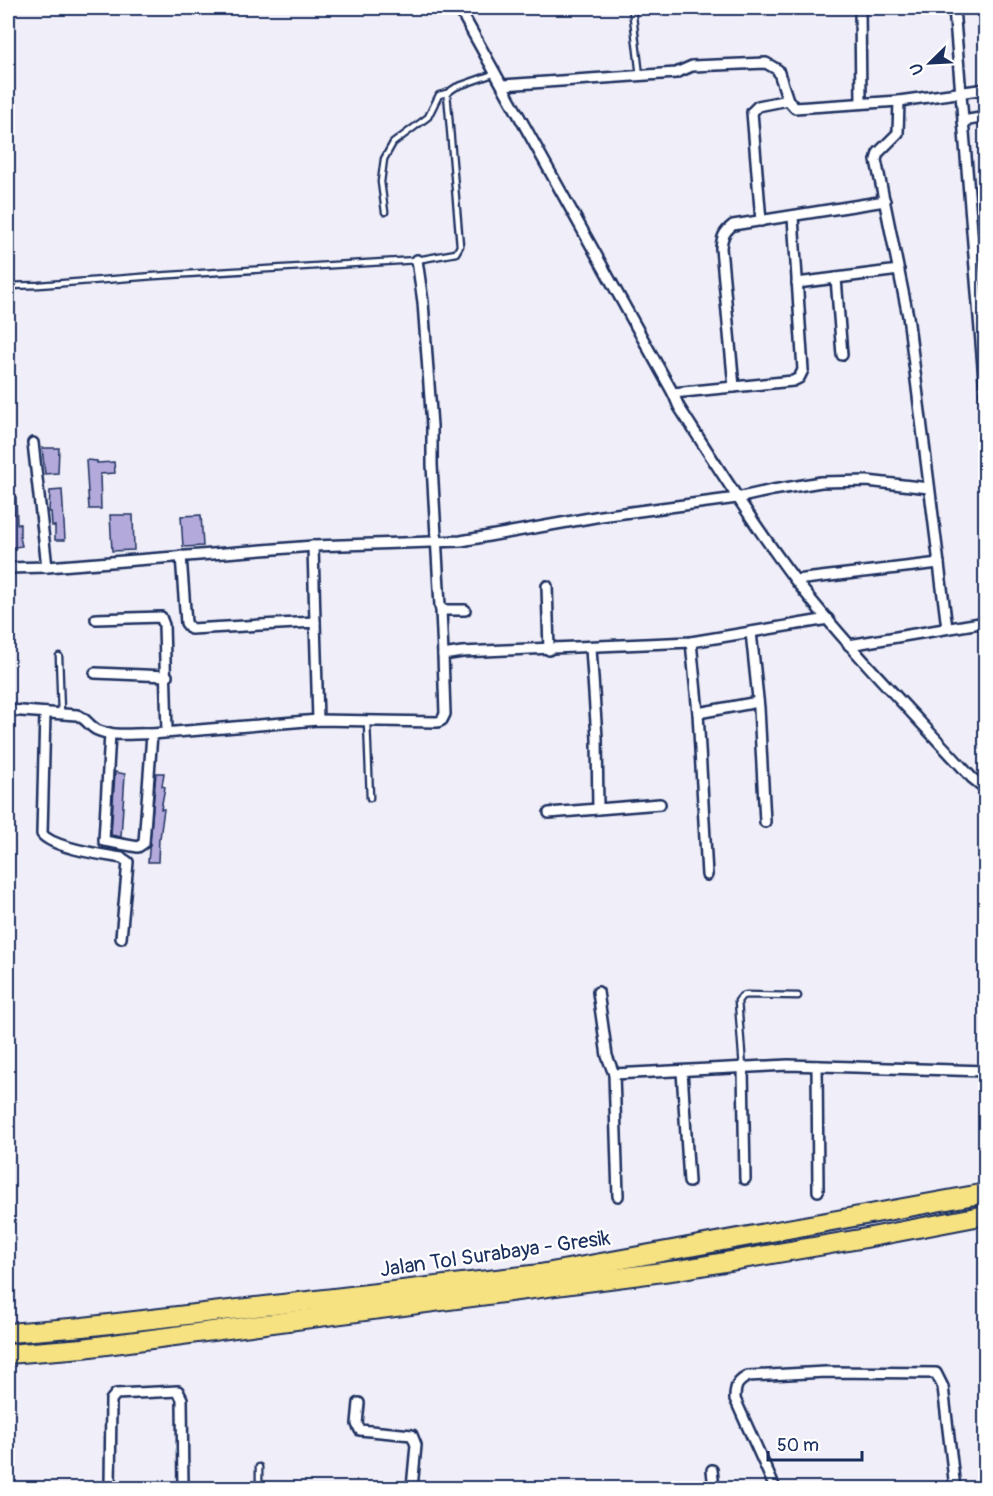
<svg xmlns="http://www.w3.org/2000/svg" width="993" height="1496" font-family="Pangolin,sans-serif">
<style>
.building{fill:#b3aadb;stroke:#1b2f5e;stroke-width:1.5}
.lines{fill:none;stroke-linecap:round;stroke-linejoin:round}
.lane-casing{stroke:#1b2f5e;stroke-width:9}
.street-casing{stroke:#1b2f5e;stroke-width:14}
.highway-casing{stroke:#1b2f5e;stroke-width:22}
.lane{stroke:#fff;stroke-width:4.5}
.street{stroke:#fff;stroke-width:9}
.highway{stroke:#f7e281;stroke-width:18}
.labels{text-anchor:middle;dominant-baseline:central;stroke-width:4.5;stroke-linejoin:round;paint-order:stroke}
.street-label{font-size:21px;fill:#1b2f5e;stroke:#fff}
</style>
<rect width="100%" height="100%" fill="#f0eef8"/>
<filter id="ink" filterUnits="userSpaceOnUse"><feTurbulence type="fractalNoise" baseFrequency=".0167" numOctaves="2"/><feDisplacementMap in="SourceGraphic" scale="12" xChannelSelector="R" yChannelSelector="G"/><feConvolveMatrix kernelMatrix="1 2 1 2 8 2 1 2 1" color-interpolation-filters="sRGB"/></filter>
<g filter="url(#ink)">
<!-- building -->
<g class="building">
<polygon points="42,448 59,448 58,473 45,474"/>
<polygon points="86,460 97,461 97,463 114,462 115,473 100,474 101,509 89,509"/>
<polygon points="62,490 65,540 55,540 55,526 52,526 51,512 49,512 50,491"/>
<polygon points="16,497 17,524 20,524 20,537 22,546 9,548 8,498"/>
<polygon points="110,515 133,515 134,550 112,551"/>
<polygon points="201,515 203,546 183,547 181,516"/>
<polygon points="115,772 125,774 121,837 111,835"/>
<polygon points="156,773 164,773 162,786 165,787 161,809 164,809 160,838 159,838 158,862 148,862"/>
</g>
<g class="lines">
<!-- lane casing -->
<g class="lane-casing">
<g id="lane">
<polyline points="632,8 640,76"/>
<polyline points="385,212 381,182 384,159 393,143 428,117 439,95 447,93 456,87 496,73"/>
<polyline points="8,286 39,285 154,276 417,260 456,253 460,246 447,93"/>
<polyline points="59,656 61,713"/>
<polyline points="367,722 370,798"/>
<polyline points="743,1068 738,1001 742,996 746,995 798,996"/>
<polyline points="259,1488 259,1467"/>
</g>
</g>
<!-- street casing -->
<g class="street-casing">
<g id="street">
<path d="M459,8L673,393L679,407C717,466 754,525 796,581C850,650 913,713 972,778L986,789"/>
<polyline points="860,8 861,103"/>
<polyline points="954,8 986,404"/>
<polyline points="503,85 676,73 692,66 766,63 778,70 788,100 795,108 899,101 986,89"/>
<polyline points="899,101 898,133 878,153 876,160 908,316 947,628"/>
<polyline points="963,121 986,117"/>
<polyline points="761,221 752,112 758,106 788,100"/>
<polyline points="417,260 423,302 432,426 432,465 440,606 441,610 465,610"/>
<polyline points="836,278 842,355"/>
<polyline points="797,283 899,270"/>
<path d="M734,387L721,248C722,237 724,232 733,225L885,201"/>
<polyline points="673,393 793,381 799,378 803,370 793,217"/>
<polyline points="33,443 47,567"/>
<polyline points="313,546 315,622"/>
<polyline points="181,556 186,623 191,629 315,622 318,720"/>
<polyline points="8,568 47,567 313,546 461,541 601,516 737,498 773,490 821,482 867,481 929,488"/>
<polyline points="796,580 939,563"/>
<polyline points="547,586 549,650"/>
<polyline points="441,610 443,655"/>
<polyline points="96,619 161,617 164,625 167,732"/>
<polyline points="751,632 759,708 765,822"/>
<polyline points="691,642 698,713 707,875"/>
<polyline points="849,645 986,622"/>
<polyline points="591,648 597,738 598,809 660,804"/>
<polyline points="95,673 167,676"/>
<path d="M8,710L77,715C86,718 89,726 97,730C112,737 136,733 152,734"/>
<path d="M45,713L42,834C53,848 104,855 122,858L128,862L121,938"/>
<polyline points="698,713 758,702"/>
<polyline points="110,733 104,841 138,847 144,843 152,734 318,720 438,722 442,720 445,714 443,655 462,652 691,642 828,619"/>
<polyline points="549,813 598,809"/>
<polyline points="598,992 607,1056 614,1074"/>
<polyline points="817,1066 818,1191"/>
<polyline points="743,1068 745,1179"/>
<polyline points="682,1071 689,1182"/>
<polyline points="618,1196 614,1074 788,1065 986,1071"/>
<polyline points="359,1403 357,1424 360,1430 412,1435 416,1445 412,1488"/>
<polyline points="712,1470 714,1488"/>
<polyline points="110,1488 111,1400 116,1394 178,1391 182,1399 183,1488"/>
<path d="M775,1488L735,1399C735,1386 737,1382 748,1376L826,1372L936,1373L943,1387L955,1488"/>
</g>
</g>
<!-- highway casing -->
<g class="highway-casing">
<g id="highway">
<polyline points="8,1333 83,1327 540,1274 986,1193"/>
<polyline points="8,1354 83,1348 678,1270 866,1238 986,1215"/>
</g>
</g>
<!-- lane -->
<use href="#lane" class="lane"/>
<!-- street -->
<use href="#street" class="street"/>
<!-- highway -->
<use href="#highway" class="highway"/>
</g>
</g>
<g class="labels">
<!-- street labels -->
<g class="street-label">
<text transform="translate(495 1254) rotate(-8)">Jalan Tol Surabaya - Gresik</text>
</g>
</g>
<!-- margin -->
<rect width="993" height="1496" fill="none" stroke="#fff" stroke-width="30"/>
<rect x="15" y="15" width="963" height="1466" fill="none" stroke="#1b2f5e" stroke-width="2" filter="url(#ink)"/>
<!-- north arrow -->
<g transform="translate(930 63) rotate(246)" stroke="#ffffff" stroke-width="4.5" paint-order="stroke">
<path d="M0-4.5L10 22L0 15L-10 22Z" fill="#1b2f5e"/>
<text y="-9" font-size="16" font-weight="bold" text-anchor="middle" fill="#1b2f5e">U</text>
</g>
<!-- scale -->
<path d="M768 1451v9h94v-9" fill="none" stroke="#1b2f5e" stroke-width="3"/>
<text x="777" y="1451" font-size="18" fill="#1b2f5e" stroke="#ffffff" stroke-width="4.5" paint-order="stroke">50 m</text>
</svg>
